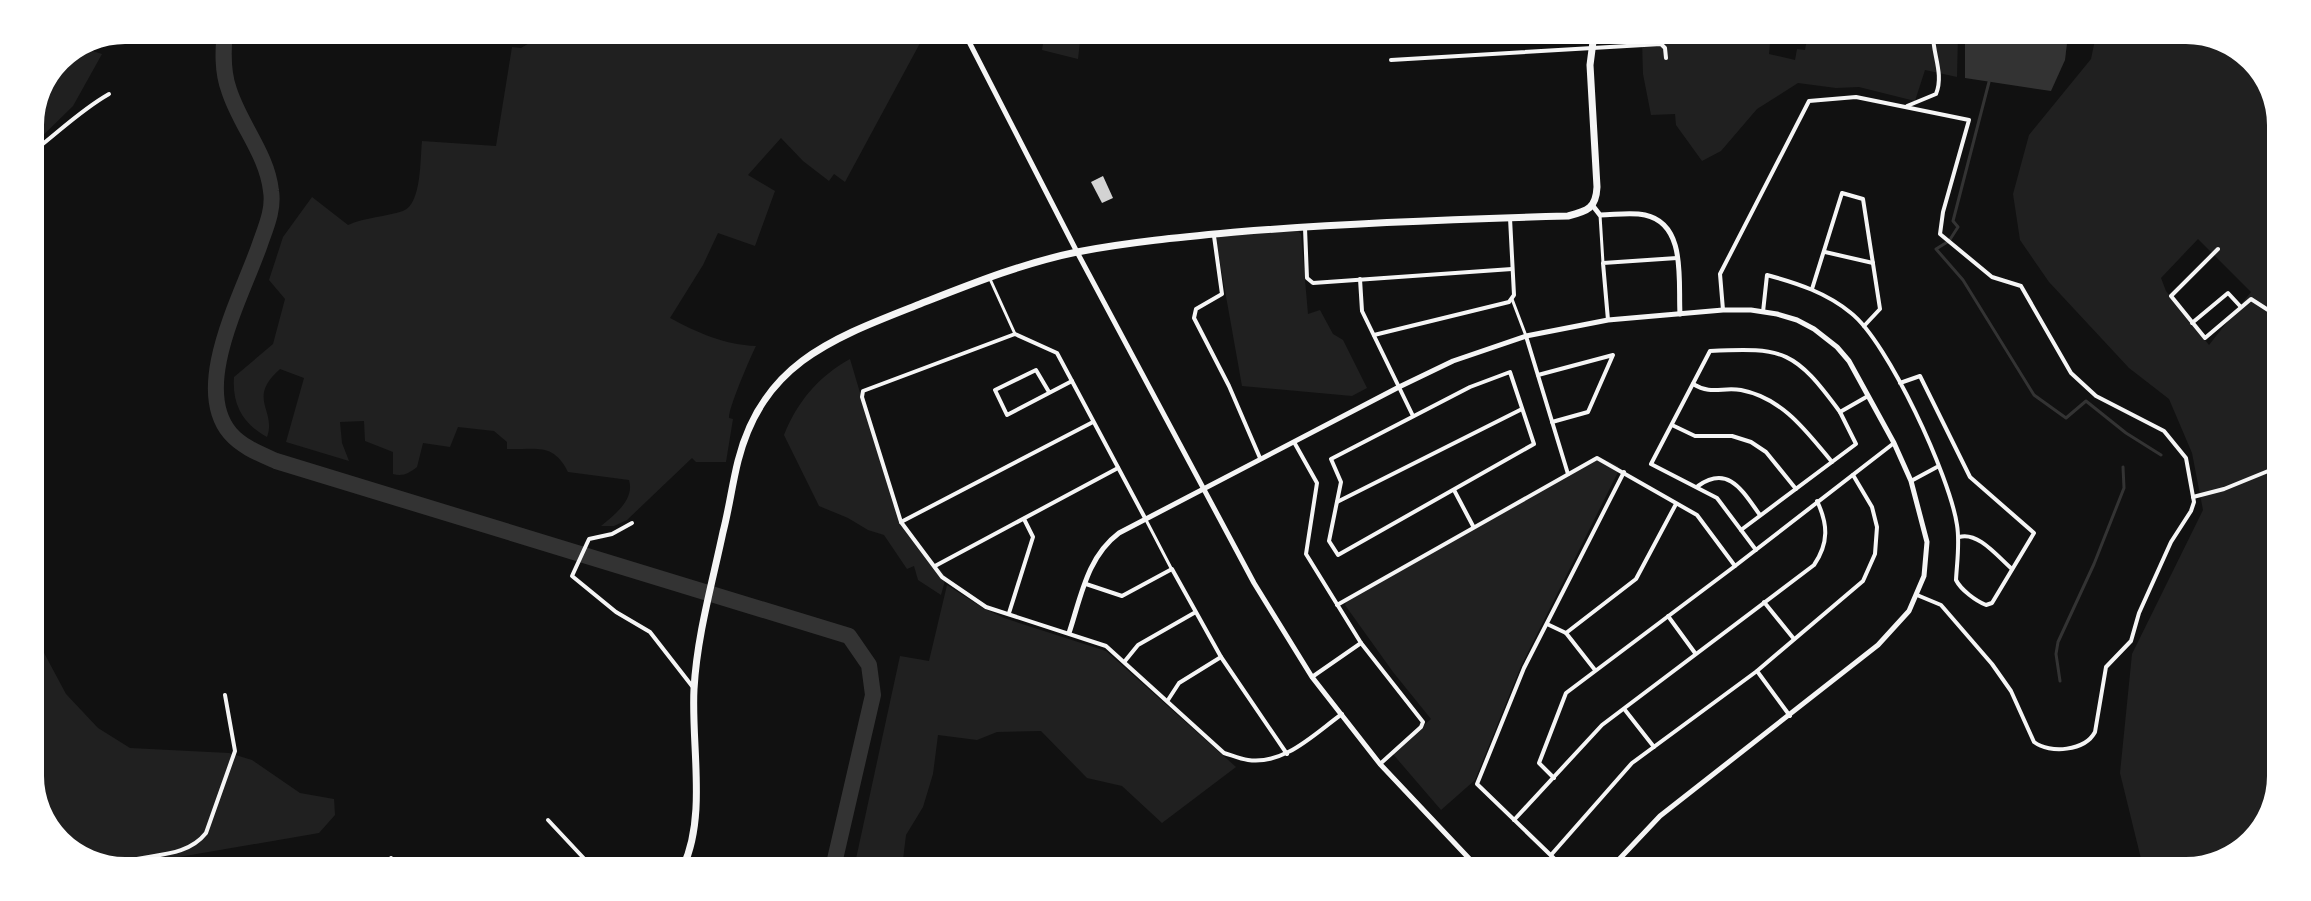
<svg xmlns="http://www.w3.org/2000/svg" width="2311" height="901" font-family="'Sofia Sans Condensed',sans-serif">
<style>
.green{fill:#202020;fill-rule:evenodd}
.water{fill:#333}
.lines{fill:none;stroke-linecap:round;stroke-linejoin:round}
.stream{stroke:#333;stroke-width:3}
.river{stroke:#333;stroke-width:16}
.building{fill:#d3d3d3}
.pedestrian{stroke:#f5f5f5;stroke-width:3}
.minor{stroke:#f5f5f5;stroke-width:4}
.tertiary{stroke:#f5f5f5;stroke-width:5}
.primary{stroke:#f5f5f5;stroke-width:7}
</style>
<rect width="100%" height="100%" fill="#111"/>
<!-- green -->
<g class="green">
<path d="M550,31L926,32L845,182L834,174L829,181L803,161L781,138L748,175L775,191L755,246L718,233L703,265L670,318C696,332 725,345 756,346C750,358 728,409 729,418L733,419L726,462H696L692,458L627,520L614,526H601C614,515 635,500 629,480L568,472C553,442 537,450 507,449V442L494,431L458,427L450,447L423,443L417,467C409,473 403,477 393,474V452L365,441L364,421L340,422L342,443L349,461L286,442L304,378L280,369C246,399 277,410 267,437C243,424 232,405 234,377L273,344L285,299L269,280L283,237L312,197L348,225C366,217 385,217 403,211C422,204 420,158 422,141L496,146L512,47L521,48Z"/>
<polygon points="1045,32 1081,32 1078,59 1042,50"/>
<polygon points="1627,34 1752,34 1752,41 1770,43 1769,54 1795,60 1797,49 1805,50 1808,34 1958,35 1957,77 1925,70 1915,101 1859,87 1836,88 1798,83 1757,109 1721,151 1702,161 1676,125 1675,114 1651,115 1643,74 1642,41 1627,40"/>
<path d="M2096,35H2217L2262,68L2281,119L2280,200L2272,209L2280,222L2276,807L2243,852L2186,871H2144L2120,773L2132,654L2203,510L2192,453L2169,399L2129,368L2049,282L2020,240L2013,194L2029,135L2091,59ZM2198,239L2251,292L2209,345L2166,291L2161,278Z"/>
<path d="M83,48L102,54L73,106L30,148C30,140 29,131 30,122C33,103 69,63 83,48Z"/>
<polygon points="1298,231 1301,234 1308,314 1320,310 1333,334 1343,340 1367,388 1352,396 1242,386 1216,240 1218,236"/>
<path d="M850,359L893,504L904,526L946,577L941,595L918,580L914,566L907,569L884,535L868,530L848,518L819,506L784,435C797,402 819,376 850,359Z"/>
<polygon points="1597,456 1618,466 1619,470 1521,666 1475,780 1441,810 1392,753 1431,719 1393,672 1345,605 1347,600"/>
<polygon points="947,585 983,608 1004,618 1106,651 1236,767 1162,823 1122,786 1087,778 1041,731 997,732 977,740 938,735 933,774 923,807 906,835 902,868 854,868 900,656 929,661"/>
<polygon points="30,615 35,636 66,694 98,728 130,748 229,753 252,760 300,793 334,799 335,815 319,833 127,866 94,866 49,833 30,782"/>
</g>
<!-- water -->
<polygon class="water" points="1965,35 2068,35 2065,60 2051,91 1965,78"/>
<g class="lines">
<!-- stream -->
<g class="stream">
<polyline points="1989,82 1953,221 1958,227 1949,241 1936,249 1963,280 2034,395 2066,418 2086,401 2126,433 2161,455"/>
<polyline points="2060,681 2056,654 2058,642 2094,564 2124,488 2123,467"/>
</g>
<!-- river -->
<path class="river" d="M225,30C223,50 222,71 229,90C240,125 267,154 271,191C274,209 266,227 260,244C243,294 191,386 230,433C242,447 260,454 276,461L849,636L869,665L873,695L833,868"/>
</g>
<!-- building -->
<polygon class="building" points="1103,176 1113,198 1102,203 1091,182"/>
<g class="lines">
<!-- pedestrian -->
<g class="pedestrian">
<polyline points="1600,215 1603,263"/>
<polyline points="990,279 1015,334"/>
<polyline points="1512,299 1526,336"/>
<polyline points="1145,518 1171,568"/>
</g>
<!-- minor -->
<g class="minor">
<polyline points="1391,60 1661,44 1665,48 1666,58"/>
<path d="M1907,106L1936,94C1944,74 1933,55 1933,35"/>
<path d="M30,154C57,134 79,111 109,94"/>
<polyline points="1305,228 1307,278 1313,283 1512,269"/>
<polyline points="1214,236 1222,294 1196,309 1194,318 1229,386 1260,458"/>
<polyline points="2218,249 2171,296 2205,338 2251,299 2279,317"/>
<polyline points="1825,252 1873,263"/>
<polyline points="1360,279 1362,311 1413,416"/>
<polyline points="1812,289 1842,193 1863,199 1880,309 1864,326"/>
<path d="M1723,310L1720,274L1809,101L1856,97L1969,120L1943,212L1940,234L1992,277L2021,286L2071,373L2096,396L2164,431L2186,458L2194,502L2191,511L2171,542L2139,613L2131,641L2106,667L2095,732C2085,751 2050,754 2034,742L2011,691L1992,664L1941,605L1917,595"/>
<path d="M1763,312L1767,275C1797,283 1827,293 1851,313C1888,342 1950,477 1957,525C1960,543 1957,561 1956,580C1961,590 1976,601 1986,605L1992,603L2034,533L1970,477L1920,376L1900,383"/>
<polyline points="1608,320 1603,263 1677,258"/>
<polyline points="2192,323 2228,293 2240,306"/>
<polyline points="1374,335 1509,302 1514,295 1510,218"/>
<polyline points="1526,336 1568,474"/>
<polygon points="1510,372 1534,444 1338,555 1329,541 1341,482 1331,459 1470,387"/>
<polyline points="1538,375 1613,355 1588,412 1552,422"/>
<path d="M1693,384C1711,395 1722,387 1741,390C1783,398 1807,432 1832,462"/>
<polyline points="1049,392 1036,370 995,390 1007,415 1072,381"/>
<polyline points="1672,425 1695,436 1732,436 1751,442 1766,452 1796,489"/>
<polyline points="1294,442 1317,483 1306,554 1361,643 1423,722 1421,727 1380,764"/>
<polyline points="1911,481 1937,467"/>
<path d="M1698,486C1729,464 1743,492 1760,515"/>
<polyline points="1454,490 1473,526"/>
<polyline points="2193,497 2224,489 2278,467"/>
<polyline points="1337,502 1522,409"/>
<path d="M1145,518L1057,353L1015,334L863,391L862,397L901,522L942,577L986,607L1106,646L1224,753C1231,755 1240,759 1248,760C1285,765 1314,734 1342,714"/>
<polyline points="901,522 1093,422"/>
<polyline points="632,523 612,534 589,539 572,576 616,612 650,632 692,686"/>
<polyline points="1741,530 1856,444 1840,412"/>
<path d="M1959,537C1978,531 1998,557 2012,569"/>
<path d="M1756,550L1717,498L1651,464L1710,351C1785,347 1795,351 1840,412L1868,396"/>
<polyline points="935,566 1118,468"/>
<polyline points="1086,584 1122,596 1172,569 1221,657 1287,754"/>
<polyline points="1764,602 1794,639"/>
<polyline points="1337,605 1597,458 1697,515 1735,566"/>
<polyline points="1009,613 1033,537 1024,519"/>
<polyline points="1668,616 1695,653"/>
<polyline points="1547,624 1566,633 1595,670"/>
<polyline points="1566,633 1636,579 1676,504"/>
<polyline points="1125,661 1138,645 1194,613"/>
<polyline points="1757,671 1790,716"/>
<polyline points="1312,677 1361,643"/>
<polyline points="1168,700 1179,683 1221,657"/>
<polyline points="1625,710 1654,747"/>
<polyline points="1554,778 1539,763 1566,693 1735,566 1894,443"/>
<polyline points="548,820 592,867"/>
<path d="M1514,820L1602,725L1814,565C1829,543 1828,524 1817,501"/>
<polyline points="1551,855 1632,763 1757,671 1863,581 1875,554 1877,527 1872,507 1853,475"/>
<path d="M112,866C143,852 184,861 206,833L235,751L225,695"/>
<polyline points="389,867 391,858"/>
<polyline points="1565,869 1477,784 1524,668 1624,472"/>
</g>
<!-- tertiary -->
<g class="tertiary">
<polyline points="964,32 1077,252 1254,583 1312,677 1380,764 1479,869"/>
<path d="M1593,206L1600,215C1614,215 1631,212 1645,215C1687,224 1678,281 1680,314"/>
<path d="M1069,633C1081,597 1087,557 1119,533L1399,387L1453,361L1526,336L1608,320L1723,310H1751L1777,314L1797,320L1814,329L1837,347L1849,361L1894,443L1911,481L1927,542L1924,576L1909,611L1878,645L1660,816L1609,870"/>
</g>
<!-- primary -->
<path class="primary" d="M683,867C707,816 691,745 694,689C697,636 712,584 723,532C729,509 732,485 738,461C763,362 834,338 920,304C971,284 1023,263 1077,252C1129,242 1183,237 1236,232C1346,223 1457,219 1568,216C1588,211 1596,208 1597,187L1590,65L1594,34"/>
</g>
<!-- crop -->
<path d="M0 0H2311V901H0ZM125 44H2186A81 81 0 0 1 2267 125V776A81 81 0 0 1 2186 857H125A81 81 0 0 1 44 776V125A81 81 0 0 1 125 44Z" fill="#fff" fill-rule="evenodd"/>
</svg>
